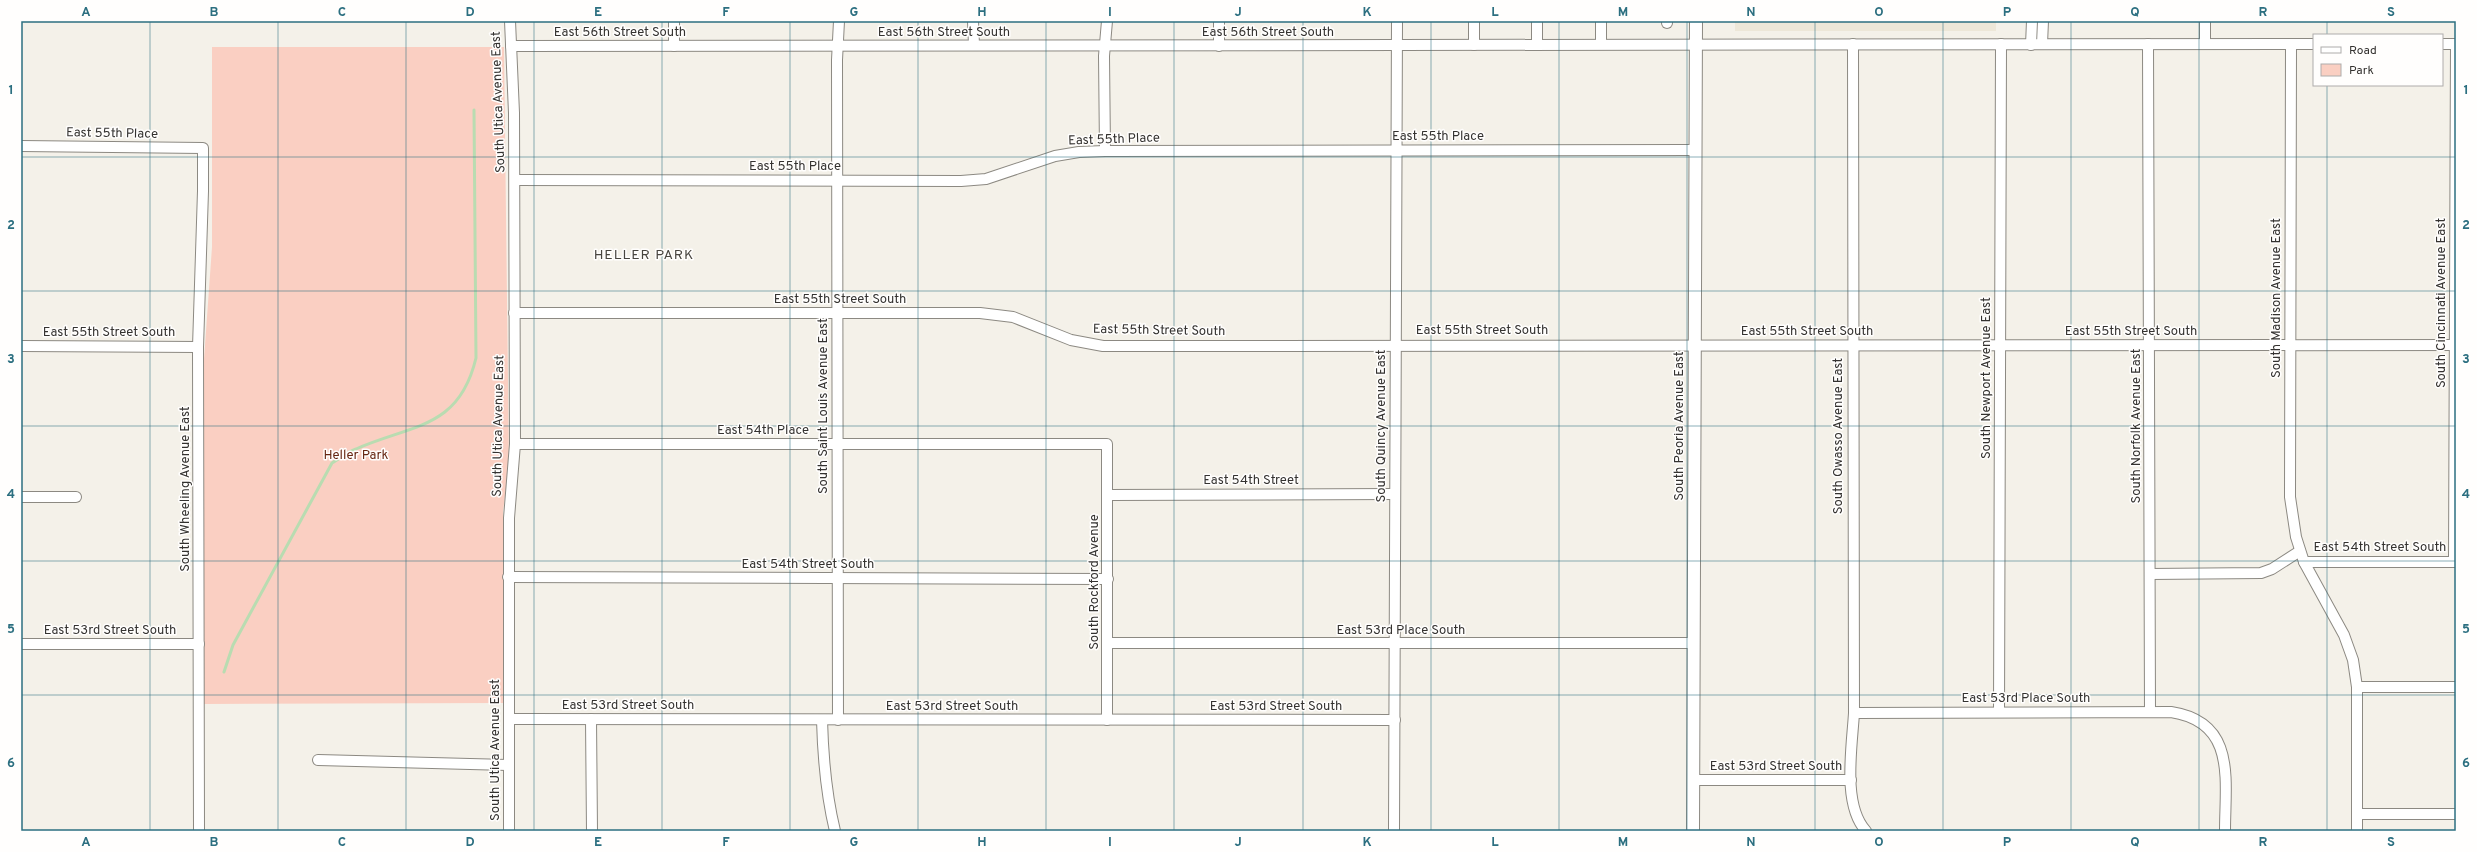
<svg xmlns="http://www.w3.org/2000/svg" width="2477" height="852" font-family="Overpass,sans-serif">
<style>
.built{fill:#ede7d8}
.green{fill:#facfc2}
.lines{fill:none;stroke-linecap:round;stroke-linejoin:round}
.stream{stroke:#b9dcb1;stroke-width:3}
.minor-casing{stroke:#8c8982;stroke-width:12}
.major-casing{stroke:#8c8982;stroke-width:14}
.minor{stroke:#fff;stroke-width:10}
.major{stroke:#fff;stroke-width:12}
.grid{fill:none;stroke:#2c6f80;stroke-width:1;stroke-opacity:0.55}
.labels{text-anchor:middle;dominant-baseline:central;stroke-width:3;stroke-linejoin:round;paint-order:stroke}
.street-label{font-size:13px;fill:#343230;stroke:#fffefd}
.park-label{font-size:13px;fill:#662611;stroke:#fffefd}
.neighbourhood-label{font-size:14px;letter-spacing:1px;fill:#48453f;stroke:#fffefd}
.neatline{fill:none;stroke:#2c6f80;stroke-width:1.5}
.grid-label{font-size:13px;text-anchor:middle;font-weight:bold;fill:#2c6f80}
</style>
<rect width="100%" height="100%" fill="#f4f1e9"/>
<!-- built -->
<rect class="built" x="1735" y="21" width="261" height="10"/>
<!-- green -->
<polygon class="green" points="212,47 504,47 509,466 503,511 503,703 203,704 204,359 212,247"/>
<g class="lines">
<!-- stream -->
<path class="stream" d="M224,672L233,645L332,463C340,458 348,452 356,449C413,424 459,429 476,358L474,110"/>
<!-- minor casing -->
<g class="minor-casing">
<g id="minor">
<polyline points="674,21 674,46"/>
<polyline points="973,21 974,45"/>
<polyline points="1667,21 1667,23"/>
<polyline points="1601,44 1601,21"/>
<path d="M1853,44L1854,713C1852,747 1842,805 1866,831"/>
<polyline points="2042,44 2043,21"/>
<polyline points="2148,44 2150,712"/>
<polyline points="2205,44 2205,21"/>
<polyline points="2291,44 2290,497 2296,537 2304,562 2344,635 2353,660 2357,687 2357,831"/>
<polyline points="2442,44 2456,44"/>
<polyline points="1474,45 1474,21"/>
<polyline points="1537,45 1537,21"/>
<polyline points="2031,45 2032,21"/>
<polyline points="511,46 2314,44"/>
<polyline points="1219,46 1219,21"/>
<polyline points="21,146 203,148 203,191 198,347 199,831"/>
<polyline points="1105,151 1104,56 1107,21"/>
<polyline points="515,180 961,181 986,179 1055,156 1079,152 1105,151 1694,150"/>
<polyline points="514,313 980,313 1013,317 1071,340 1103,346 2456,345"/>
<polyline points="21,346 198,347"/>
<polyline points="515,444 1107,444 1107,720"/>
<polyline points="1108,495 1395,494"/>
<polyline points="21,497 76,497"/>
<polyline points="2304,562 2456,562"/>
<polyline points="2454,562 2456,44"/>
<polyline points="2150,574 2261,573 2272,569 2300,551"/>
<polyline points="508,577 1108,579"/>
<polyline points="1108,643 1693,643"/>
<polyline points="21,644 199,644"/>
<polyline points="2357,687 2456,687"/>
<polyline points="1999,712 2001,44"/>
<path d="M1854,713L2171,712C2237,722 2225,780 2225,831"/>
<polyline points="509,719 1395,720"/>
<polyline points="591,719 592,831"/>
<path d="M822,720C823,758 826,794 835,831"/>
<polyline points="838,720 837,60 839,21"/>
<polyline points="318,760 508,765"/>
<polyline points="1694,780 1851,780"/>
<polyline points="2357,814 2456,814"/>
<polyline points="509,831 509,518 515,444 514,113 510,21"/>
<polyline points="1394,831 1397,21"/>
</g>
</g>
<!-- major casing -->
<g class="major-casing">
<polyline id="major" points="1693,831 1696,21"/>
</g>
<!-- minor -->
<use href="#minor" class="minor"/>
<!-- major -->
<use href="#major" class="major"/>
</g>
<!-- grid -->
<path class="grid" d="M150,21V831M278,21V831M406,21V831M534,21V831M662,21V831M790,21V831M918,21V831M1046,21V831M1174,21V831M1303,21V831M1431,21V831M1559,21V831M1687,21V831M1815,21V831M1943,21V831M2071,21V831M2199,21V831M2327,21V35M2327,85V831M21,157H2456M21,291H2456M21,426H2456M21,561H2456M21,695H2456"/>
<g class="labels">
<!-- street labels -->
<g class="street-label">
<text x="620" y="33">East 56th Street South</text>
<text x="944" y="33">East 56th Street South</text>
<text x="1268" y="33">East 56th Street South</text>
<text transform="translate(499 102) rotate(-92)">South Utica Avenue East</text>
<text transform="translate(112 134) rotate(1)">East 55th Place</text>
<text x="1438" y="137">East 55th Place</text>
<text transform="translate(1114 140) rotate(-2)">East 55th Place</text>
<text x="795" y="167">East 55th Place</text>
<text transform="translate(2277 298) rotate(-90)">South Madison Avenue East</text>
<text x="840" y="300">East 55th Street South</text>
<text transform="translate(2442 303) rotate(-90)">South Cincinnati Avenue East</text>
<text transform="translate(1159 331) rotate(1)">East 55th Street South</text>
<text x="1482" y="331">East 55th Street South</text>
<text x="1807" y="332">East 55th Street South</text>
<text x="2131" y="332">East 55th Street South</text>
<text x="109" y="333">East 55th Street South</text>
<text transform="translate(1987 378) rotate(-90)">South Newport Avenue East</text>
<text transform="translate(824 406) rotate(-90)">South Saint Louis Avenue East</text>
<text transform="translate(499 426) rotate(-89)">South Utica Avenue East</text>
<text transform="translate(1382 426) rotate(-90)">South Quincy Avenue East</text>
<text transform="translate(1680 426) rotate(-90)">South Peoria Avenue East</text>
<text transform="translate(2137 426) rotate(-90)">South Norfolk Avenue East</text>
<text x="763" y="431">East 54th Place</text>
<text transform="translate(1839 436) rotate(-90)">South Owasso Avenue East</text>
<text x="1251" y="481">East 54th Street</text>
<text transform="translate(186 489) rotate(-90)">South Wheeling Avenue East</text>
<text x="2380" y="548">East 54th Street South</text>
<text x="808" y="565">East 54th Street South</text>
<text transform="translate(1095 582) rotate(-90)">South Rockford Avenue</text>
<text x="110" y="631">East 53rd Street South</text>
<text x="1401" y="631">East 53rd Place South</text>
<text x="2026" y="699">East 53rd Place South</text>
<text x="628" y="706">East 53rd Street South</text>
<text x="952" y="707">East 53rd Street South</text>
<text x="1276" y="707">East 53rd Street South</text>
<text transform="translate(496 750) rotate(-90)">South Utica Avenue East</text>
<text x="1776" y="767">East 53rd Street South</text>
</g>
<!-- park labels -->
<g class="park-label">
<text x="356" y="456">Heller Park</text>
</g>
<!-- neighbourhood labels -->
<g class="neighbourhood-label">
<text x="644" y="255">HELLER PARK</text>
</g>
</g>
<!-- border -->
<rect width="2477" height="852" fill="none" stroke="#fffefd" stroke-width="44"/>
<!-- legend -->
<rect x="2313" y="34" width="130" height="52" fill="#fffefd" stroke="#aeacab"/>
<rect x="2321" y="47" width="20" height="6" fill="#ffffff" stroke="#aeacab"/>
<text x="2349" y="54" font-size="12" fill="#343230">Road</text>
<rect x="2321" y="64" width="20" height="12" fill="#facfc2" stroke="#aeacab"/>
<text x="2349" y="74" font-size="12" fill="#343230">Park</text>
<rect x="22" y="22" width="2433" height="808" class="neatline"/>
<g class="grid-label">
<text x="86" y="16">A</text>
<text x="214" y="16">B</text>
<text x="342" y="16">C</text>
<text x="470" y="16">D</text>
<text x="598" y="16">E</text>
<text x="726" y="16">F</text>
<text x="854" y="16">G</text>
<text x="982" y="16">H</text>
<text x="1110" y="16">I</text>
<text x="1238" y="16">J</text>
<text x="1367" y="16">K</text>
<text x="1495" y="16">L</text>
<text x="1623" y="16">M</text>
<text x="1751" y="16">N</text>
<text x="1879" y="16">O</text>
<text x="2007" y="16">P</text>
<text x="2135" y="16">Q</text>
<text x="2263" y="16">R</text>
<text x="2391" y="16">S</text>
<text x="11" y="94">1</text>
<text x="2466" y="94">1</text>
<text x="11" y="229">2</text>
<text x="2466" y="229">2</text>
<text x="11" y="363">3</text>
<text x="2466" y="363">3</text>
<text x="11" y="498">4</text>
<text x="2466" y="498">4</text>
<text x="11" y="633">5</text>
<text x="2466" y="633">5</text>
<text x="11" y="767">6</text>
<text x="2466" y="767">6</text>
<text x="86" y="846">A</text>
<text x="214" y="846">B</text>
<text x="342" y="846">C</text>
<text x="470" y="846">D</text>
<text x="598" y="846">E</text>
<text x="726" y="846">F</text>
<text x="854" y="846">G</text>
<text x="982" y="846">H</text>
<text x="1110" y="846">I</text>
<text x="1238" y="846">J</text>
<text x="1367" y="846">K</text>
<text x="1495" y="846">L</text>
<text x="1623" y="846">M</text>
<text x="1751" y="846">N</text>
<text x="1879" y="846">O</text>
<text x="2007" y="846">P</text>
<text x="2135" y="846">Q</text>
<text x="2263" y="846">R</text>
<text x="2391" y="846">S</text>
</g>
</svg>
